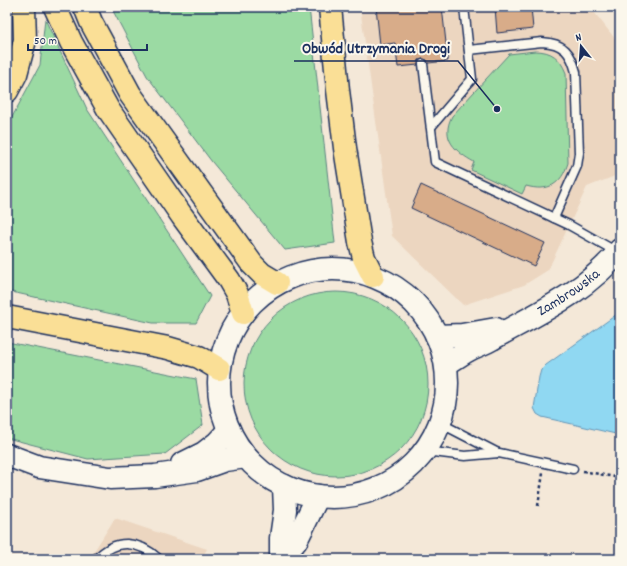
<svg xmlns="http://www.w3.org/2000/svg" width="627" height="566" font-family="Dekko,sans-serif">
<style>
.built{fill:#ecd6c0}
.green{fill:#9bdaa3;stroke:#5b8480}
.water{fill:#90d8f2;stroke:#6194b7}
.building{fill:#d8ac89;stroke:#1b2f5e}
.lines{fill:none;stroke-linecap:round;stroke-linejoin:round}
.lane-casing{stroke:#1b2f5e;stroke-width:11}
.secondary-casing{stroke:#1b2f5e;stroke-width:25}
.highway-casing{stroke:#1b2f5e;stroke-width:25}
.path{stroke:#1b2f5e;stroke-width:2.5;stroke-dasharray:3 3;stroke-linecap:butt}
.lane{stroke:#fbf7ec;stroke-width:8}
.secondary{stroke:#fbf7ec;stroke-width:22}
.highway{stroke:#fadf96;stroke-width:22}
.labels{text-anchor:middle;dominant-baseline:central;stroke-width:4;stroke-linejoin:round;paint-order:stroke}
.street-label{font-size:15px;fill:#1b2f5e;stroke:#fbf7ec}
.leader{fill:none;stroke:#1b2f5e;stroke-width:1.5}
.callout-dot{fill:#1b2f5e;stroke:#fbf7ec;stroke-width:1.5}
.callout-label{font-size:16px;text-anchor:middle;font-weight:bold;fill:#1b2f5e;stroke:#fbf7ec;stroke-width:4;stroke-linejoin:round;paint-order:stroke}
</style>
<rect width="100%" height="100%" fill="#f4e8d8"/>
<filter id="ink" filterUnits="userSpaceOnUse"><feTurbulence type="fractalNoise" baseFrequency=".025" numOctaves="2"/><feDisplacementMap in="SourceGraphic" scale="8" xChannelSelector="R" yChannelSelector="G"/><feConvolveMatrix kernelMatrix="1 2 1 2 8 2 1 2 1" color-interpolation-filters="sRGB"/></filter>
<g filter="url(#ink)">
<!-- built -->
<g class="built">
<polygon points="360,7 590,7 620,45 620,174 587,187 548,270 524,285 463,305 392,236"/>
<polygon points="115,518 207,549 201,559 89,559"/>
</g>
<!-- green -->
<g class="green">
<polygon points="111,7 309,7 335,243 285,250 212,162 147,76"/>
<polygon points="45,19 87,109 210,296 196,323 153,323 7,291 7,123 10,121 40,65"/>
<path d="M535,51C552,51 560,58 566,73L568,163C561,185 548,192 526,186L522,194L471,170L474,162C456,152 440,139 452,116L509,54Z"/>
<circle cx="336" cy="384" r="92"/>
<polygon points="7,342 196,379 203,425 165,454 88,459 7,438"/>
</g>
<!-- water -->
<polygon class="water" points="620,312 620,435 542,417 537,414 534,408 539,377 541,370 546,365"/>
<!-- building -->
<g class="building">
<polygon points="376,7 442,7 448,61 428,63 427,60 423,59 419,60 418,65 398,67 395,43 380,45"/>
<polygon points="495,7 531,7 533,29 497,33"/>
<polygon points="421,185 545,243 534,266 411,208"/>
</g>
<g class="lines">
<!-- lane casing -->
<g class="lane-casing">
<g id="lane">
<path d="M469,50L542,42C564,43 571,53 576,72L579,153L577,166L554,218"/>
<polyline points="423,64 435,162 569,225 617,252"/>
<polyline points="431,127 472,79 464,7"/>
<polyline points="440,423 498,453"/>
<polyline points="425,451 465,456 499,453 573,469"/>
<path d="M96,559C116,538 138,540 159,559"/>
</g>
</g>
<!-- secondary casing -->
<g class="secondary-casing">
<g id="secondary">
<circle cx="333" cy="383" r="114"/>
<polyline points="437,336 462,335 496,329"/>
<path id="s1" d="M446,364C453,360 460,355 467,351C475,346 484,344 492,339C538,313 586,292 620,250"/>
<polyline points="7,455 39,467 110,478 155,476 197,470 225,460 246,457"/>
<polyline points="182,464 204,453 217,443 229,430"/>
<polyline points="281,558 281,538 285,510 284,486"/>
<polyline points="281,559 296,541 318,496"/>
</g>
</g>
<!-- highway casing -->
<g class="highway-casing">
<g id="highway">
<polyline points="55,7 71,42 108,109 182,216 229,280 237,294 243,313"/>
<polyline points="85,7 91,22 130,94 252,264 262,274 277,283"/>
<polyline points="330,7 338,90 345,148 360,242 364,258 373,276"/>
<polyline points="7,91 16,74 25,40 24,7"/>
<polyline points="7,317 168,348 199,357 219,369"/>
</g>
</g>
<!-- path -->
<g class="path">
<polyline points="583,471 620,478"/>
<polyline points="538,506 543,473"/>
</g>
<!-- lane -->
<use href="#lane" class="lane"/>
<!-- secondary -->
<use href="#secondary" class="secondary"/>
<!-- highway -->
<use href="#highway" class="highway"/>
</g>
</g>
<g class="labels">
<!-- street labels -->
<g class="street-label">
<text stroke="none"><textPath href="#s1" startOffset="142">Zambrowska</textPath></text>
</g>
</g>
<!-- callouts -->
<path class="leader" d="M497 109L458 61H294"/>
<circle class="callout-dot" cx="497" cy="109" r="4"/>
<g class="callout-label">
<text x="376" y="53">Obwód Utrzymania Drogi</text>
</g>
<!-- margin -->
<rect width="627" height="566" fill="none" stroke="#fbf7ec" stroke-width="24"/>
<rect x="12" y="12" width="603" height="542" fill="none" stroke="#1b2f5e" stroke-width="1.5" filter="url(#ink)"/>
<!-- north arrow -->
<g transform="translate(581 46) rotate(343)" stroke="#fbf7ec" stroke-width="3" paint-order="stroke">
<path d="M0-3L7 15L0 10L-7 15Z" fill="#1b2f5e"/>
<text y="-6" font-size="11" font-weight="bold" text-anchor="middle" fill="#1b2f5e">N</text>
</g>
<!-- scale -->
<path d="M28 44v6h119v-6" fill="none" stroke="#1b2f5e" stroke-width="2"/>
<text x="34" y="44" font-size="12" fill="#1b2f5e" stroke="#fbf7ec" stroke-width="3" paint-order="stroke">50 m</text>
</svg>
